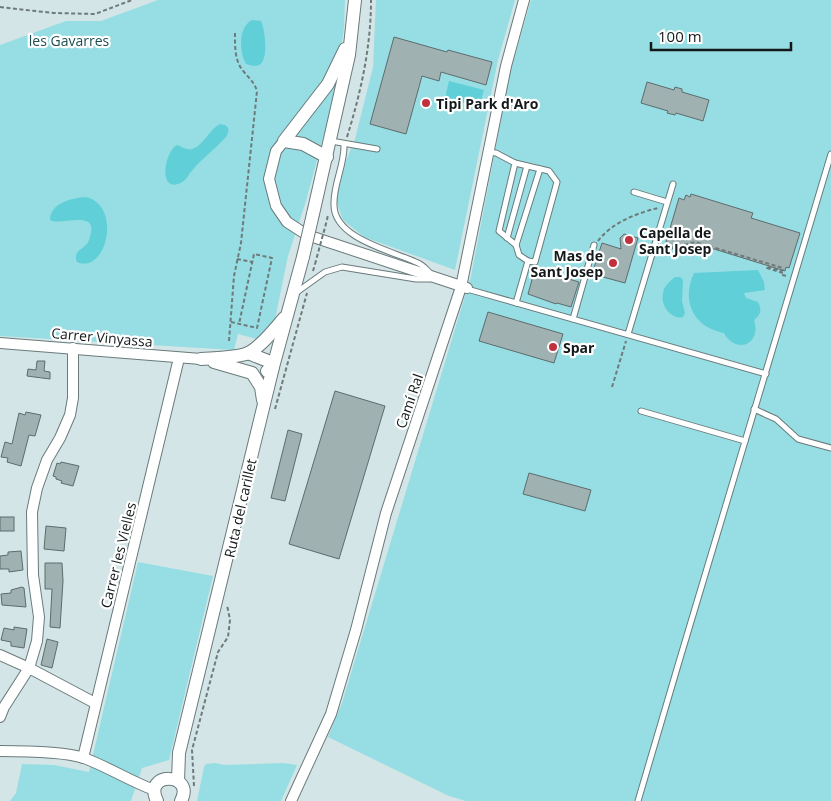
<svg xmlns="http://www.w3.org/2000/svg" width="831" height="801" font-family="'Open Sans',sans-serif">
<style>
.green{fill:#96dee3}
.water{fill:#61cfd7}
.building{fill:#a0b1b2;stroke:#5d6c6d}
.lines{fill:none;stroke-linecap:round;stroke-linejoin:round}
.service-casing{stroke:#6a7a7b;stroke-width:7}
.minor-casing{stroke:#6a7a7b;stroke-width:12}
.tertiary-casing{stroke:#6a7a7b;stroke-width:14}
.path{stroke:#6f7a7b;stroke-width:2;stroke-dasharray:4 2.5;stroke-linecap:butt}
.service{stroke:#fff;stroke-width:5}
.minor{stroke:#fff;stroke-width:10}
.tertiary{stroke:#fff;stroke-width:12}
.tertiary-bridge-casing{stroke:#6a7a7b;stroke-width:14;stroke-linecap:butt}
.path-bridge{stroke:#6f7a7b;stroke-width:2;stroke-dasharray:4 2.5;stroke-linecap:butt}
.tertiary-bridge{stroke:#fff;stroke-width:12}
.poi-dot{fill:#c0303d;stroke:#fff;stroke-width:2}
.labels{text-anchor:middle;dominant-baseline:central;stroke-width:4.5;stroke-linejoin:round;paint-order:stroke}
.park-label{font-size:14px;fill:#1e4f52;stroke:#fff}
.poi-label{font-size:14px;font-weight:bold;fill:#13191a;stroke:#fff;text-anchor:start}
.street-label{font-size:14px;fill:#13191a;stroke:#fff}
</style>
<rect width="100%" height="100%" fill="#d3e5e6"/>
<!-- green -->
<g class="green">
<polygon points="158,0 345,0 344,28 334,97 306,201 288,256 274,324 257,339 238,334 234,350 0,336 0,45 66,21 101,21"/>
<polygon points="376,0 515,0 498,60 455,270 364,237 343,220 336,200 346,161 355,139 373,67"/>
<polygon points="531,0 831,0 831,801 466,801 449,796 328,737 342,703 471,276 510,73"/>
<polygon points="138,562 213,576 169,760 142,768 131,801 10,801 16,793 22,764 54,765 89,772"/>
<polygon points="215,763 224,765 283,763 297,765 281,801 197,801 204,767 206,764"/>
</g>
<!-- water -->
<g class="water">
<path d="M252,20L261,21C265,29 269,61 259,65C255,67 250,65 246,64C239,52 238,27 252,20Z"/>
<polygon points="449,81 484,90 479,107 445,98"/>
<path d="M220,124L225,125C230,128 229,132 226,137C214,150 201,159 190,173C187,178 184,182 178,184C158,190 165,151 177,145C181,146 184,149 188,149C200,152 209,129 220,124Z"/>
<path d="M86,197C123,206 106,275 77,262C73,252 81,250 87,244C89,242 90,236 91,233C96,210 60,226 50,220C50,203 72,198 86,197Z"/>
<path d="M758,270L764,282L765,290L744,293L746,298L758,302C762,310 761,315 754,320C762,344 736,355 724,333C693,327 681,301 694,273Z"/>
<path d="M675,277H680L683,280L682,301L685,313L683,317C671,320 660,305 663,293C664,286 670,281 675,277Z"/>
</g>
<!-- building -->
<g class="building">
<polygon points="394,37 447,52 448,50 492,62 486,85 441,72 439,81 422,76 406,134 370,124"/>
<polygon points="647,82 674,90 675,87 682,89 682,92 709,100 703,121 676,113 675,115 667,113 668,111 641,103"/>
<polygon points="691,194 753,213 751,218 800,233 789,268 786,267 785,271 698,244 695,254 665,245 679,198 684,200 686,195 690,197"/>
<polygon points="624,234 638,238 625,283 592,274 602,243 621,249 620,238"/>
<polygon points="535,269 579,282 571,307 557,303 556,304 528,294"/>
<polygon points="488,312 563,334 554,363 479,341"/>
<polygon points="37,361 45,361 44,371 50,372 50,379 27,376 28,369 36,370"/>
<polygon points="335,391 385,406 339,559 289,544"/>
<polygon points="26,412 41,415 35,436 29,435 21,466 7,462 8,458 1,457 5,442 12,444 19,413 25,415"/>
<polygon points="288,430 302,434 285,501 271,498"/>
<polygon points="61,462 79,466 73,486 61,483 62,481 56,479 56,477 53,476 57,463 60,464"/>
<polygon points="529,473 591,490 585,511 523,494"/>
<rect x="0" y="517" width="14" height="14"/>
<polygon points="46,526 66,528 64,551 44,549"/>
<polygon points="21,551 23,570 9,572 9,569 0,569 0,556 8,555 8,552"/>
<polygon points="45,563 62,563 63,581 60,628 50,627 52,589 45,589"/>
<polygon points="22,587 24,588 26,607 2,605 1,594 11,593 11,590"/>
<polygon points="14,627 27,629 24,648 11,646 11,642 1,640 4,628 14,630"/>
<polygon points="47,639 58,642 52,668 41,665"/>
</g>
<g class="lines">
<!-- service casing -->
<g class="service-casing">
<g id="service">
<polyline points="331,141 377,149"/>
<path d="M344,144C345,165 333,184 334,205C334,239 393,251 418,263C423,265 426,269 430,273"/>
<polyline points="488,152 496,153 515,163 549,171 557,182 535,262 528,261 516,303"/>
<polyline points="515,163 499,231 516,245 519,255 528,261"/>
<polyline points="634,192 667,202"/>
<polyline points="507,238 527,166"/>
<polyline points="516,245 540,169"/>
<polyline points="467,289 766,374"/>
<polyline points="297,292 325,272 342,267 416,279 430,279"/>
<polyline points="573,319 594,245"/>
<polyline points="628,334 673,184"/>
<polyline points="754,409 776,419 798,439 831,448"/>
<polyline points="641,411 745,441"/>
<path d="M638,801C701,585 767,370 831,154"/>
</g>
</g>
<!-- minor casing -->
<g class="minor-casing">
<g id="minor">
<polyline points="284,141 276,151 269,179 276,206 287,222 307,235 467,288"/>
<polyline points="0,343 201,359"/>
<polyline points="0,655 29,668 95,703"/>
<polyline points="0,717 4,707 29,668 37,641 39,617 33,575 32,512 37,488 47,460 60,438 70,415 73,398 73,348"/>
<path d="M0,751C21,751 65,752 84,758C108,767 130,781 154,790"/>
<polyline points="83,758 179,358"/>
<polyline points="291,801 331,714 356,630 386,513 461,287 506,66 524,0"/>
</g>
</g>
<!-- tertiary casing -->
<g class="tertiary-casing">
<g id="tertiary">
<polyline points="327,157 303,144 284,141 328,84 345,49"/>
<polyline points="313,214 349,55 355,0"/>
<polyline points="248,353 268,361 273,367 267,371"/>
<path d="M201,359C216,358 232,358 246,354C259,349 275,329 284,318"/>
<polyline points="214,362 252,373 261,387 263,400"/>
<polyline points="178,781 179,753 273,367 303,257"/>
<path d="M157,801C142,771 196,772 181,801"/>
</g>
</g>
<!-- path -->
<g class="path">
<polyline points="0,7 53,13 95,14 132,0"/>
<path d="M347,137C361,92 371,47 371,0"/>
<polyline points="327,220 328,214"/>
<path d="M598,241C611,223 637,213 658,208"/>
<polyline points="659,249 666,250 695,242 783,268 782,271 767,266 767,268 783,273 782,275 787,276"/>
<polyline points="237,259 252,262"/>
<polyline points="313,271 315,264"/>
<polyline points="231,322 257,328 272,258 254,254 239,324"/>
<path d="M229,341L234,276L241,243L257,91C254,82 250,79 244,72C234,61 235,45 235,32"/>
<polyline points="612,387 626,341"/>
<polyline points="275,409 307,293"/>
<polyline points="194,786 192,750 218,652 228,637 230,620 227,605"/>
</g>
<!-- service -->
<use href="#service" class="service"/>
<!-- minor -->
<use href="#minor" class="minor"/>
<!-- tertiary -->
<use href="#tertiary" class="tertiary"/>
<!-- tertiary-bridge casing -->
<g class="tertiary-bridge-casing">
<polyline id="tertiary-bridge" points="303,257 313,214"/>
</g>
<!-- path-bridge -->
<polyline class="path-bridge" points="315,264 327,220"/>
<!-- tertiary-bridge -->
<use href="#tertiary-bridge" class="tertiary-bridge"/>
</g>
<!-- markers -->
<g class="poi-dot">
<circle cx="426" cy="103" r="5"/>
<circle cx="629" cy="240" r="5"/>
<circle cx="613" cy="263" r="5"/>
<circle cx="553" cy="347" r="5"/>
</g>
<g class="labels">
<!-- park labels -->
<g class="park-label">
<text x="69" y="40">les Gavarres</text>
</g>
<!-- poi labels -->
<g class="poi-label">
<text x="436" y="103">Tipi Park d'Aro</text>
<text x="639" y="232">Capella de<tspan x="639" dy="16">Sant Josep</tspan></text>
<text x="603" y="255" text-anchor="end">Mas de<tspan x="603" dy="16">Sant Josep</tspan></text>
<text x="563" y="347">Spar</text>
</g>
<!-- street labels -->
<g class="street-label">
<text transform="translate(102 337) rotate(5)">Carrer Vinyassa</text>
<text transform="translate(409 401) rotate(-71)">Camí Ral</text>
<text transform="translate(240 508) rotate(-77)">Ruta del carillet</text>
<text transform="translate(118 555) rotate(-76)">Carrer les Vielles</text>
</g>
</g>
<!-- scale -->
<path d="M651 42v8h140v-8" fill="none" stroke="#13191a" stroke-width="2.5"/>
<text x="658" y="42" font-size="15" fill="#13191a" stroke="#ffffff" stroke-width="4" paint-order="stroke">100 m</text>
</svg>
